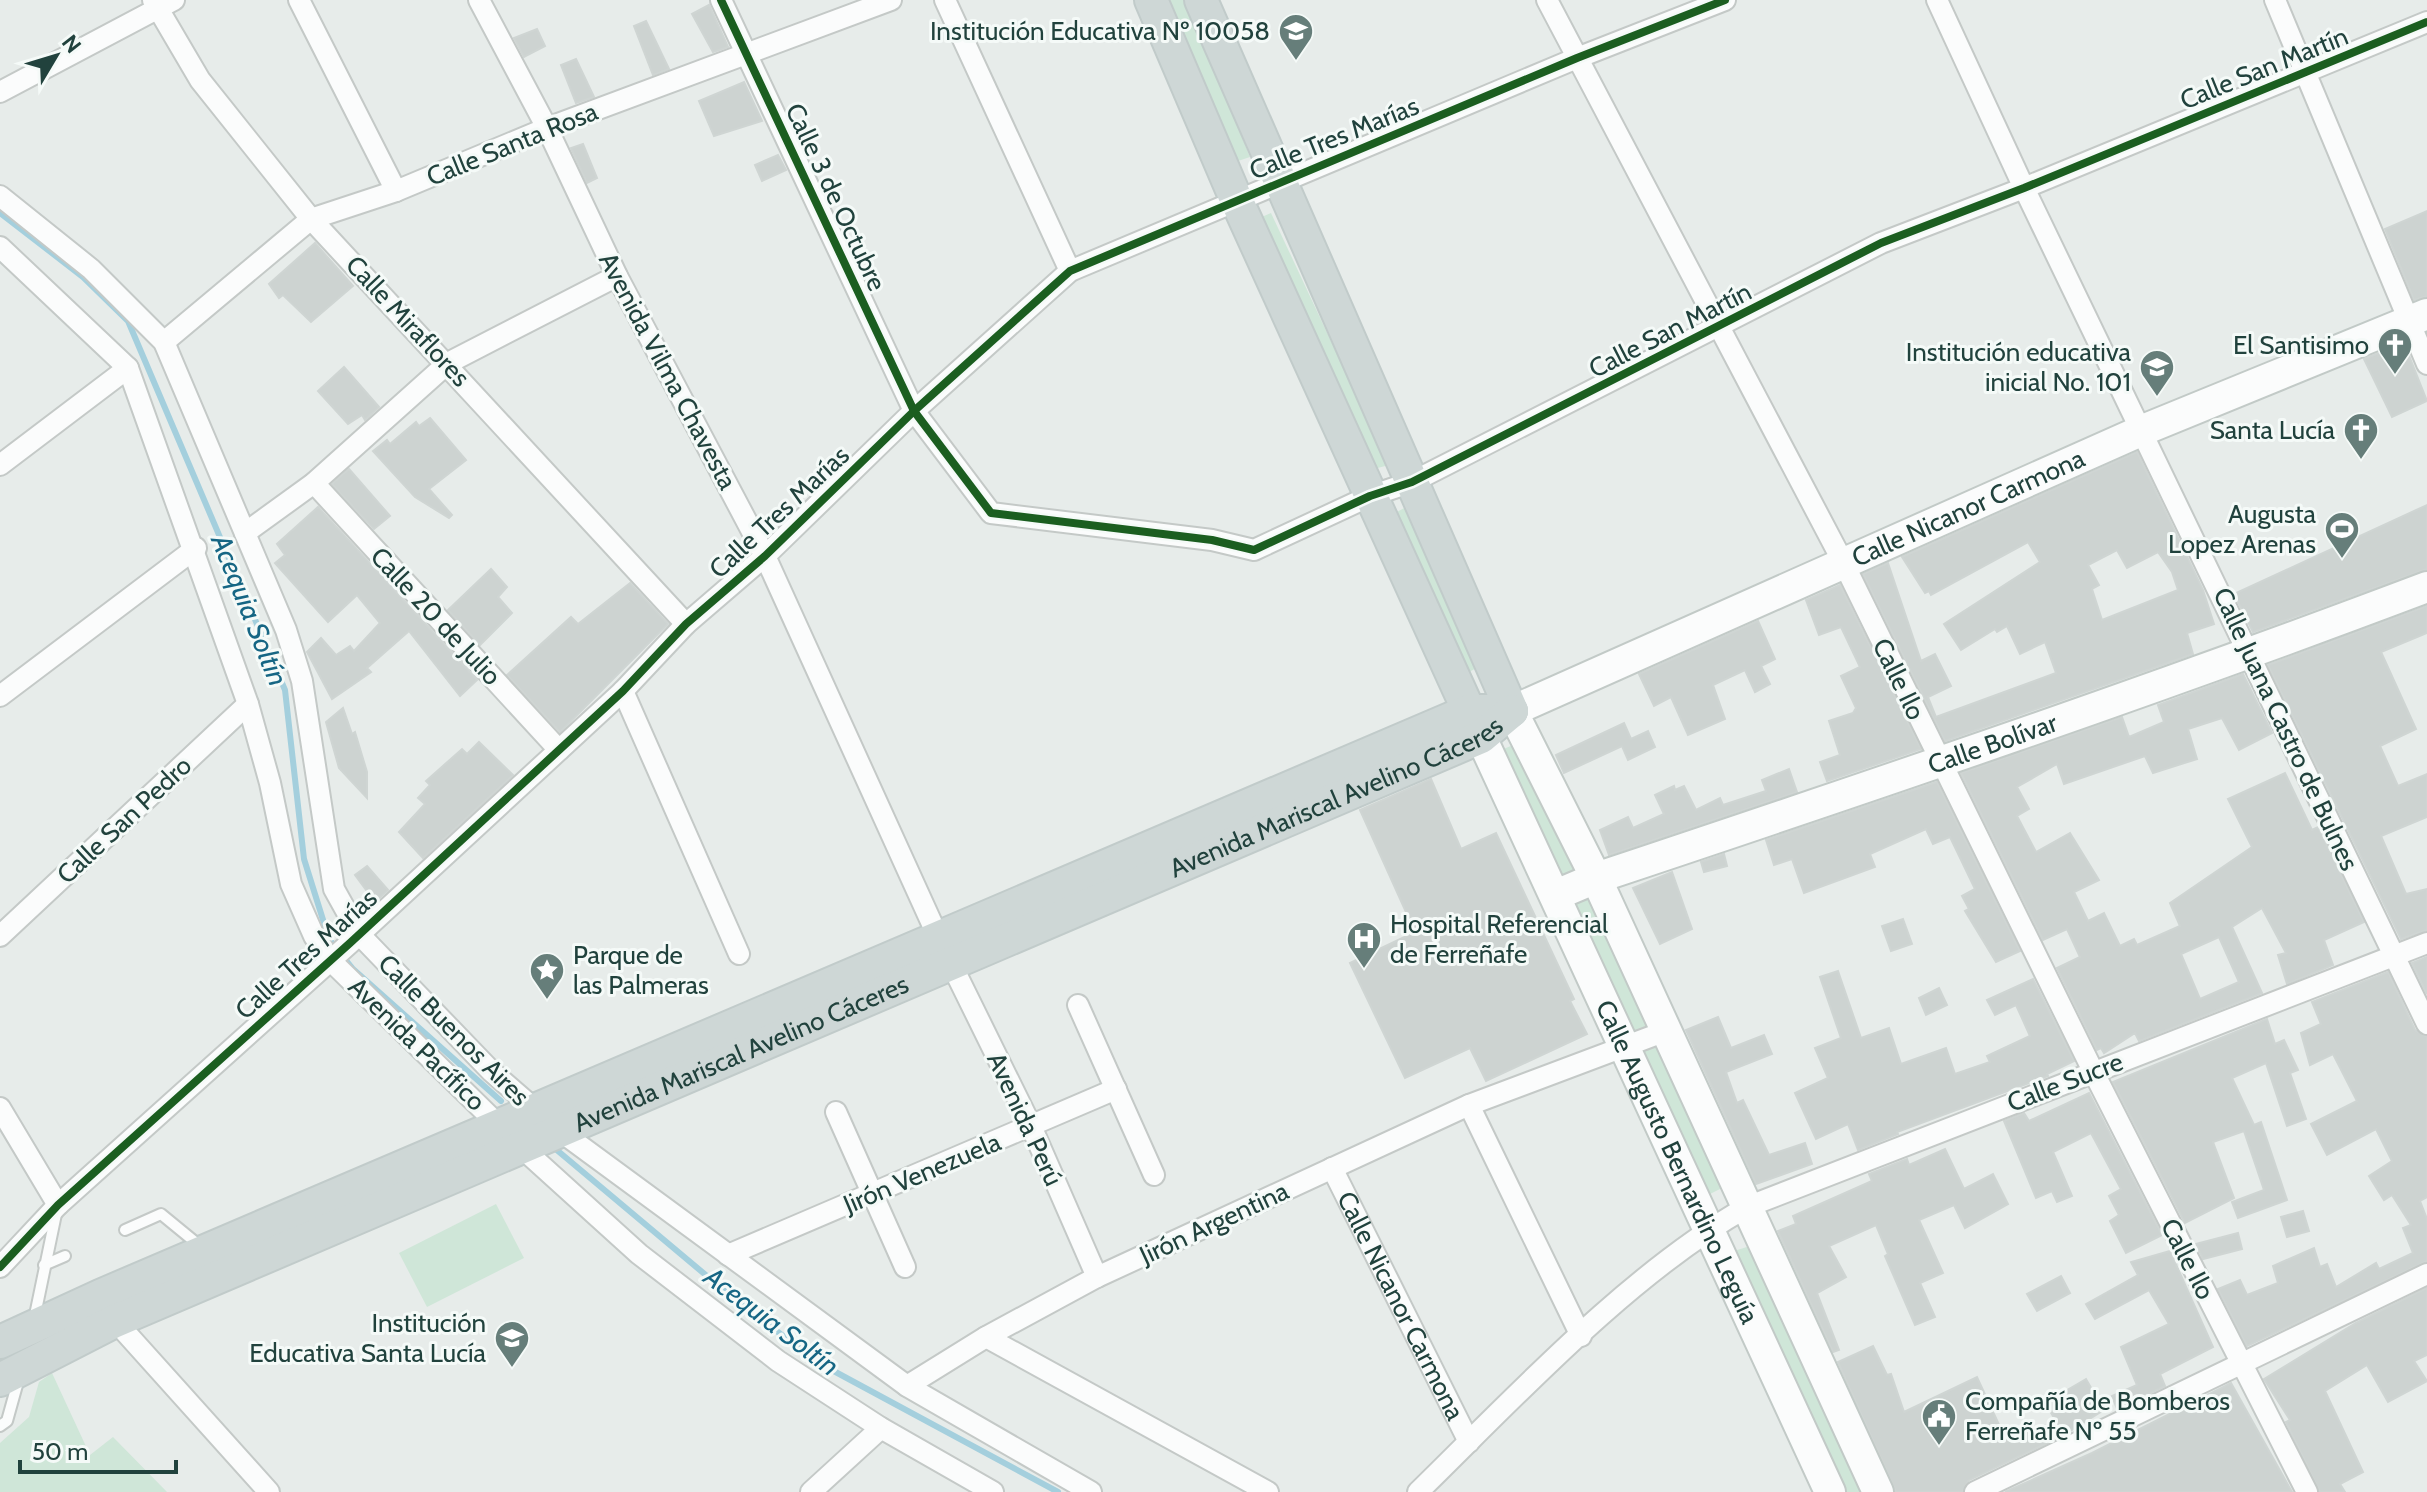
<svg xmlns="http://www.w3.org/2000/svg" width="2427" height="1492" font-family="Cabin,sans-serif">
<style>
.green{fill:#cfe6d8}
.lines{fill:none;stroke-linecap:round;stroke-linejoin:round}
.stream{stroke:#a4cfdd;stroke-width:6}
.building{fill:#cdd3d1;stroke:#cfd5d3;stroke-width:2;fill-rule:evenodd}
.lane-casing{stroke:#c4c9c7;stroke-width:14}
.street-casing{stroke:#c4c9c7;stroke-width:24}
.secondary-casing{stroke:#c2cac7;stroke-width:34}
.primary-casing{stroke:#c1cbca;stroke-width:36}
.lane{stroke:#fbfcfc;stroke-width:10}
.street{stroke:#fbfcfc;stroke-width:20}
.secondary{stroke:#fbfcfc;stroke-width:30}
.primary{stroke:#ced7d6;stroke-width:32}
.cycleway-casing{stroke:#f5faf8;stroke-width:13}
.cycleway{stroke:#1b5e20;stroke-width:8}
.labels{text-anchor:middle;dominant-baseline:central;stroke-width:6;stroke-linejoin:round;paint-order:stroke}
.poi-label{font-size:26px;fill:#21423d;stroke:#f5faf8;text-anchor:end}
.street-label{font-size:26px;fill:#21423d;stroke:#f5faf8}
.water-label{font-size:28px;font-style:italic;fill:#166684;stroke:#f5faf8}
</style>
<rect width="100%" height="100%" fill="#e7ecea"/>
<!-- green -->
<g class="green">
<polygon points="1164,0 1186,0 1250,157 1229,164"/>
<polygon points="1271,213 1389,465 1370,470 1257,219"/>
<polygon points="1408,506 1484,664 1469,672 1395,513"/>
<polygon points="1518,743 1722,1188 1704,1197 1501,750"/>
<polygon points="496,1204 524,1258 427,1307 399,1253"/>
<polygon points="1750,1246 1864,1492 1838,1492 1734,1251"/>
<polygon points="52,1373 90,1455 113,1437 167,1492 0,1492 0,1443 29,1417 39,1382"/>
</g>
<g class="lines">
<!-- stream -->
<g class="stream">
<polyline points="0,213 83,277 128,321 285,690 304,859 329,939 353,969 501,1101"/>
<polyline points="552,1146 726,1292 817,1362 1058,1492"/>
</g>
</g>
<!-- building -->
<g class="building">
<polygon points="709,5 728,47 713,52 692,14"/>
<polygon points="646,21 669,69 653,75 634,26"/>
<polygon points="537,29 545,46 524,57 514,38"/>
<polygon points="576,59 594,97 576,103 561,65"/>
<polygon points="744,82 762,121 714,136 699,101"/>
<polygon points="583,144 597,178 587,183 571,148"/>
<polygon points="778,155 786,170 762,181 755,165"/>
<polygon points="2427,211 2427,296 2414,300 2385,229"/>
<polygon points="315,243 353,286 311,322 283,295 279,298 269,284"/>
<polygon points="2404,343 2427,401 2392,417 2364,359"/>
<polygon points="344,367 379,407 365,420 362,415 348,424 318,391"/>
<polygon points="430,418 466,460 429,489 452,515 449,518 415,497 373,451 387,440 390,444 416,422 419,426"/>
<path d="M2137,452L2203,590L2214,624L2187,633L2193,654L1945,741L1863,574L1888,563L1921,661L1935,654L1951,686L1928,697L1936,717L2056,673L2045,642L2020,654L2007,626L1997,632L1995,629L1961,650L1944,624L2040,562L2028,542L1931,595L1929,591L1925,593L1902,557ZM2117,550L2127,568L2158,552L2172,572L2178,590L2102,620L2092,589L2099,585L2088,565Z"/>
<polygon points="349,469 390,516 374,529 332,484"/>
<polygon points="2427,505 2427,569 2253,632 2234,594"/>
<polygon points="318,507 477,680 460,696 409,631 367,668 371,672 332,699 307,652 321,638 336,655 350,646 354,651 380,623 357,595 328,622 275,563 285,555 277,544"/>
<polygon points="491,569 507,587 498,597 512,613 480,645 448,610"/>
<polygon points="630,583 668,624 560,732 507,675 571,617 578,624"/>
<polygon points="1840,585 1921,749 1827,781 1820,762 1840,755 1829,721 1853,713 1856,708 1841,676 1860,667 1841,627 1819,635 1806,600"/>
<polygon points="2427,606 2427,633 2381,652 2416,729 2380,746 2398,786 2427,774 2427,817 2381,836 2406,894 2427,889 2427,930 2401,939 2268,665"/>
<polygon points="1758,621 1775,659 1761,666 1770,684 1755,692 1745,670 1713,685 1725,719 1688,735 1671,697 1654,706 1639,674"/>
<path d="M2243,674L2272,733L2239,750L2222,718L2188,729L2197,759L2153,773L2145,756L2064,784L2057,764L2017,787L2029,809L2017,816L2036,852L2070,833L2099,880L2074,892L2088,921L2104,913L2120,946L2134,939L2137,945L2180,926L2170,903L2252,847L2228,799L2285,773L2312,830L2318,827L2364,922L2324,940L2333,965L2287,984L2278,955L2286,953L2262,908L2232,927L2262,993L2139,1041L2135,1033L2104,1053L2101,1048L2097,1050L2057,968L2080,957L2067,929L2043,940L1961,773L2122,717L2129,737L2164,722L2158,705ZM2219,937L2239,982L2200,999L2181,954Z"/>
<polygon points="343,708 352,734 355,732 367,772 367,798 339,768 326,722"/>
<polygon points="1624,723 1631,739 1648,731 1655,747 1628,760 1622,746 1564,773 1556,755"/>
<polygon points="479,742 513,775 423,858 399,832 425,804 418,798 430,785 426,781 462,749 467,754"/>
<polygon points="1789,769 1797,792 1609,855 1600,830 1628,817 1633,828 1664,814 1655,795 1674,786 1675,790 1684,786 1696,810 1720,798 1723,805 1766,791 1762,780"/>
<polygon points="1431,779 1461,849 1496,833 1574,999 1570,1001 1587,1034 1486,1081 1470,1048 1405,1078 1350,963 1415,932 1360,810"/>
<polygon points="1937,782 2020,951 1996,962 1965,911 1969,909 1962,896 1975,889 1950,837 1933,844 1926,829 1870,854 1875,867 1804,893 1792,859 1774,865 1766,840"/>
<polygon points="1724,854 1727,866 1704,872 1701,862"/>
<polygon points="367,866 388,890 375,902 355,875"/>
<polygon points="1672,872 1692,929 1660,944 1633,888"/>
<polygon points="1903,919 1912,944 1891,951 1882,926"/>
<polygon points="2427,957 2427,994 2412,963"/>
<polygon points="1838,971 1861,1038 1889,1028 1901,1064 1946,1048 1955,1074 1990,1062 1987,1056 2030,1036 2016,1005 1995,1015 1987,1000 2033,979 2074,1061 2047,1074 2048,1076 1897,1132 1898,1134 1858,1150 1848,1124 1816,1139 1795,1093 1828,1078 1815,1048 1841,1038 1820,977"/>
<polygon points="2388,972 2415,1030 2427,1037 2427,1197 2420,1201 2427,1219 2427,1261 2247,1346 2218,1289 2240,1280 2247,1295 2278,1283 2273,1266 2314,1248 2320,1267 2327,1264 2336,1287 2376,1263 2379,1269 2413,1253 2403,1228 2411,1225 2392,1195 2384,1200 2369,1176 2392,1161 2376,1129 2327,1155 2311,1124 2357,1101 2333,1054 2310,1065 2301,1033 2321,1024 2312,1002"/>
<polygon points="1939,988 1947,1005 1926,1015 1919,998"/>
<polygon points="1718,1017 1731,1048 1764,1035 1772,1054 1726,1072 1737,1103 1743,1100 1769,1155 1805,1143 1812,1164 1756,1184 1686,1030"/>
<polygon points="2267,1019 2275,1044 2284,1040 2298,1070 2290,1073 2306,1119 2287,1126 2266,1063 2232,1078 2254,1125 2261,1122 2287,1200 2238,1218 2232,1202 2264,1190 2244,1131 2213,1142 2234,1198 2185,1223 2113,1082"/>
<polygon points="2089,1093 2162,1235 2126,1253 2110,1221 2119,1215 2109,1196 2121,1189 2091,1133 2053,1152 2072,1196 2057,1202 2052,1191 2036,1198 2004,1121 2024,1113 2029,1121"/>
<polygon points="1945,1149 1964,1189 1993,1174 2008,1204 1965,1228 1954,1205 1919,1220 1943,1273 1920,1283 1935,1317 1915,1325 1885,1256 1888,1254 1876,1225 1829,1246 1846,1277 1817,1293 1839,1350 1833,1352 1778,1231 1796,1224 1793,1216 1872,1181 1869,1174 1907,1159 1909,1165"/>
<polygon points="2303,1211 2309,1231 2287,1237 2281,1217"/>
<polygon points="2238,1233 2242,1249 2203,1259 2196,1244"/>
<polygon points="2170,1251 2213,1347 2160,1374 2165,1386 2117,1409 2112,1396 2137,1385 2121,1347 2169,1324 2149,1290 2095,1319 2086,1304 2138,1275 2131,1262"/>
<polygon points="2061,1276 2070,1293 2037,1311 2027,1294"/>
<polygon points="2427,1288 2427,1355 2414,1361 2427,1381 2388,1402 2367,1365 2325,1391 2363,1472 2340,1484 2345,1492 2320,1492 2286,1422 2290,1420 2264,1379 2356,1323"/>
<polygon points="1873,1346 1887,1375 1891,1374 1904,1412 1977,1377 2007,1442 2056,1421 2045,1403 2086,1379 2104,1410 2062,1436 1969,1480 1962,1492 1896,1492 1838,1362"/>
<polygon points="2231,1383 2292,1492 2005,1492 2092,1453"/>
</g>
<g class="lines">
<!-- lane casing -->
<g class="lane-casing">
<g id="lane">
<polyline points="125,1230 161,1214 200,1246"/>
<polyline points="44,1265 65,1256"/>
<polyline points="34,1320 56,1214"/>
<polyline points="0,1426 7,1421 19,1378"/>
</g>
</g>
<!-- street casing -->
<g class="street-casing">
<g id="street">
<polyline points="153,0 200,80 311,219 686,624"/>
<polyline points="299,0 396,191"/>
<polyline points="479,0 547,128 617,276 765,556 939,939 1031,1126 1097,1277"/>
<polyline points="721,0 914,411 991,513 1212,540 1254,550 1370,496 1412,482 1881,243 2024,188 2427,22"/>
<polyline points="945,0 1070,271"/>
<polyline points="1547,0 1843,562 2093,1071 2307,1492"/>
<polyline points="1937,0 2024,188 2427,1024"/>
<polyline points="2275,0 2427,364"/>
<polyline points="0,92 174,0"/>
<polyline points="0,196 91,269 164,342 286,630 302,681 334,889 359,934 492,1072 560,1131 907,1386 1091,1492"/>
<polyline points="0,247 128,368 248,704 270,783 291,884 314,936 330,960 522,1148 639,1254 778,1361 881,1428 993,1492"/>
<polyline points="164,342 311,219 396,191 547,128 891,0"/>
<polyline points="0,465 128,368"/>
<polyline points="314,483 559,750"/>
<polyline points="245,533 314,483 448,363 617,276"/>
<polyline points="623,691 739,954"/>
<polyline points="0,696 196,548"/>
<polyline points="0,936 248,704"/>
<polyline points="1078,1005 1154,1175"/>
<polyline points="1469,1105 1581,1336"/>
<polyline points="0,1108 58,1205"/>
<polyline points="836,1112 905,1267"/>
<path id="s1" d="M1332,1168L1469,1442"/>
<polyline points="728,1255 1116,1089"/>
<polyline points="0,1267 58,1205 350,943 623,691 686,624 765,556 914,411 1070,271 1577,58 1725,0"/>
<polyline points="109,1314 269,1492"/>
<polyline points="986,1337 1268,1492"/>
<polyline points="907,1386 986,1337 1097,1277 1469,1105 1666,1031"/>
<polyline points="811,1492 881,1428"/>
<path d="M1418,1492C1516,1396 1629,1274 1747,1207L2427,943"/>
<polyline points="1975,1492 2427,1274"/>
</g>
</g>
<!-- secondary casing -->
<g class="secondary-casing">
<g id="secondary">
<path id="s2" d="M1481,737L1830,1492"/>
<path id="s3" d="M1556,895L1596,878C1875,785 2152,691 2427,587"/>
<path id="s4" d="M1878,1492L1596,878L1512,711L2143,430L2427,314"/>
</g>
</g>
<!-- primary casing -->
<g class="primary-casing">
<g id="primary">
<polyline points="1151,0 1236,199 1478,731"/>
<polyline points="1201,0 1512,711"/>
<polyline points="0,1342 100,1296 1469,711 1512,711"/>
<path id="s5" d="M0,1380L113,1322L1481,737L1512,711"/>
</g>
</g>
<!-- lane -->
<use href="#lane" class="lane"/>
<!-- street -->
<use href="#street" class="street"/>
<!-- secondary -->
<use href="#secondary" class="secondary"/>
<!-- primary -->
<use href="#primary" class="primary"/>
<!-- cycleway casing -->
<g class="cycleway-casing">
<g id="cycleway">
<polyline points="721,0 914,411 991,513 1212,540 1254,550 1370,496 1412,482 1881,243 2024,188 2427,22"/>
<polyline points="0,1267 58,1205 350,943 623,691 686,624 765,556 914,411 1070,271 1577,58 1725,0"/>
</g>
</g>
<!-- cycleway -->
<use href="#cycleway" class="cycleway"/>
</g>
<!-- icons -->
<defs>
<g id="school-pin" transform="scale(1.8)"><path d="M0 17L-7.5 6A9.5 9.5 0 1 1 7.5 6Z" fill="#667e7a" stroke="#f5faf8"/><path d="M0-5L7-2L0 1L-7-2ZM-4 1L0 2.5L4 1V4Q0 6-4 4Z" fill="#fff"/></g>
<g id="church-pin" transform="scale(1.8)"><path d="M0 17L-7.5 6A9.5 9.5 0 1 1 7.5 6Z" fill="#667e7a" stroke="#f5faf8"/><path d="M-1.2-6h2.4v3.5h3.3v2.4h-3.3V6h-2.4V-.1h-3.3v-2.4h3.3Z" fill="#fff"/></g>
<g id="stadium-pin" transform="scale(1.8)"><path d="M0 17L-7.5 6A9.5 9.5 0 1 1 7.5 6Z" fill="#667e7a" stroke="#f5faf8"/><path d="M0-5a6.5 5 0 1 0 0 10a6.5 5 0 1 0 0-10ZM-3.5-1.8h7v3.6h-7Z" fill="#fff"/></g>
<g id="hospital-pin" transform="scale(1.8)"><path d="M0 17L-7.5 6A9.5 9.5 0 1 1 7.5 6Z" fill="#667e7a" stroke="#f5faf8"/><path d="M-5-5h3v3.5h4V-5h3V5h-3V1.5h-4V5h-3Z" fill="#fff"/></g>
<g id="sight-pin" transform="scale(1.8)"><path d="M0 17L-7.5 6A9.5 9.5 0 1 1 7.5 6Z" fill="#667e7a" stroke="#f5faf8"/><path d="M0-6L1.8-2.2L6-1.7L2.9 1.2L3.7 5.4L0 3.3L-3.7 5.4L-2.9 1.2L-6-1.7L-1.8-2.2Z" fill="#fff"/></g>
<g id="civic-pin" transform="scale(1.8)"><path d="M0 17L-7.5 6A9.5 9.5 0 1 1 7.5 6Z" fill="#667e7a" stroke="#f5faf8"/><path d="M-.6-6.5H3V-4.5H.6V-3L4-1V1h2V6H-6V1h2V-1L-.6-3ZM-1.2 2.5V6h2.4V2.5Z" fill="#fff"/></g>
</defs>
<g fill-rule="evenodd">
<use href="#school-pin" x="1296" y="31"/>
<use href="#church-pin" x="2395" y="345"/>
<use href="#school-pin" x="2157" y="367"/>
<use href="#church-pin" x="2361" y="430"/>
<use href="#stadium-pin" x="2342" y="529"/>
<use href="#hospital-pin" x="1364" y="939"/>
<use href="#sight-pin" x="547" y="970"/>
<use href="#school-pin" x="512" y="1338"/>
<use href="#civic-pin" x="1939" y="1416"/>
</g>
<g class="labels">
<!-- poi labels -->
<g class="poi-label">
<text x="1270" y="31">Institución Educativa Nº 10058</text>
<text x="2369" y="345">El Santisimo</text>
<text x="2131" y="352">Institución educativa<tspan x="2131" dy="30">inicial No. 101</tspan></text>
<text x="2335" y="430">Santa Lucía</text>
<text x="2316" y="514">Augusta<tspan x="2316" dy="30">Lopez Arenas</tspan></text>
<text x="1390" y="924" text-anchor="start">Hospital Referencial<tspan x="1390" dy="30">de Ferreñafe</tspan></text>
<text x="573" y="955" text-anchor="start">Parque de<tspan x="573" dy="30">las Palmeras</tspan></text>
<text x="486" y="1323">Institución<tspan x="486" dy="30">Educativa Santa Lucía</tspan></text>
<text x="1965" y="1401" text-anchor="start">Compañía de Bomberos<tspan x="1965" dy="30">Ferreñafe Nº 55</tspan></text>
</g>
<!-- street labels -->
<g class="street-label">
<text transform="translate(2264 68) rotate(-22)">Calle San Martín</text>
<text transform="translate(1334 138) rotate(-22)">Calle Tres Marías</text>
<text transform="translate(512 144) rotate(-22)">Calle Santa Rosa</text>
<text transform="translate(836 197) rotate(65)">Calle 3 de Octubre</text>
<text transform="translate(408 321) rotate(47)">Calle Miraflores</text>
<text transform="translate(1670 330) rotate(-27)">Calle San Martín</text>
<text transform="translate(668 371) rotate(62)">Avenida Vilma Chavesta</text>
<text stroke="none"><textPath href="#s4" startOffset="1362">Calle Nicanor Carmona</textPath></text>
<text transform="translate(779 512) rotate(-43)">Calle Tres Marías</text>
<text transform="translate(436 616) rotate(47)">Calle 20 de Julio</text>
<text transform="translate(1899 679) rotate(64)">Calle Ilo</text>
<text transform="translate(2286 729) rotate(65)">Calle Juana Castro de Bulnes</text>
<text stroke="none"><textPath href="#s3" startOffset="462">Calle Bolívar</textPath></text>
<text stroke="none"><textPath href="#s5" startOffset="1458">Avenida Mariscal Avelino Cáceres</textPath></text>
<text transform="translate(124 820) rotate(-43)">Calle San Pedro</text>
<text transform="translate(306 954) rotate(-42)">Calle Tres Marías</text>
<text transform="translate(454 1030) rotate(45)">Calle Buenos Aires</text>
<text transform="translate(417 1044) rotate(44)">Avenida Pacífico</text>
<text stroke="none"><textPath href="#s5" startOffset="810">Avenida Mariscal Avelino Cáceres</textPath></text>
<text transform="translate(2065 1082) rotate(-21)">Calle Sucre</text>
<text transform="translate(1025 1119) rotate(65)">Avenida Perú</text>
<text stroke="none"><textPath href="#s2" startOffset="468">Calle Augusto Bernardino Leguía</textPath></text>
<text transform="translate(922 1173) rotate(-23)">Jirón Venezuela</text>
<text transform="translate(1214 1223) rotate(-25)">Jirón Argentina</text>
<text transform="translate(2188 1259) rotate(63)">Calle Ilo</text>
<text stroke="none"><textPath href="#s1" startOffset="154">Calle Nicanor Carmona</textPath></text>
</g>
<!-- water labels -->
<g class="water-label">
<text transform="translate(250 610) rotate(68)">Acequia Soltín</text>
<text transform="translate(772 1321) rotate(37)">Acequia Soltín</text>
</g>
</g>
<!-- north arrow -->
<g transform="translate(56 56) rotate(52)" stroke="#f5faf8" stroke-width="6" paint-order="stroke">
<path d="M0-6L14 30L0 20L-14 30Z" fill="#21423d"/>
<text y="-12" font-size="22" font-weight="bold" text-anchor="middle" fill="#21423d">N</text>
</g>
<!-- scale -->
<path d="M20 1460v12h156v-12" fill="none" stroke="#21423d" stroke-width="4"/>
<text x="32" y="1460" font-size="24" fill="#21423d" stroke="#f5faf8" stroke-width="6" paint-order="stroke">50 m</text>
</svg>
